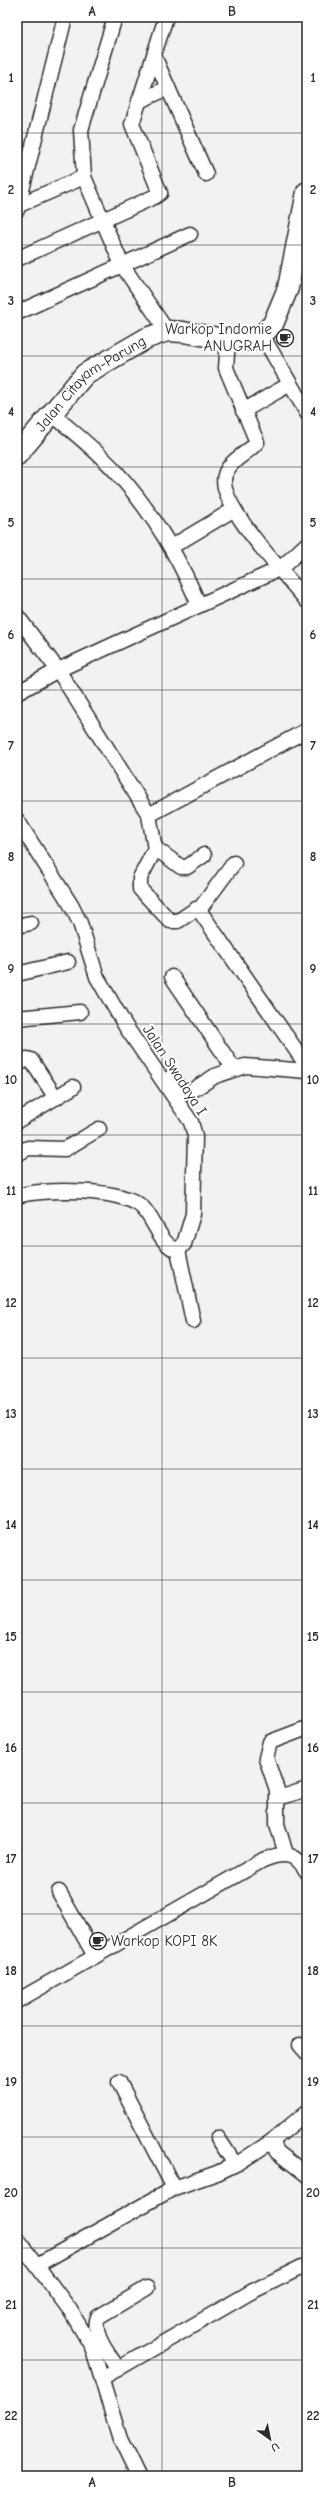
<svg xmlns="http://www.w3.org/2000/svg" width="324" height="2493" font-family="'Comic Neue',sans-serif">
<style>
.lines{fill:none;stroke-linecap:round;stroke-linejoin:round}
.street-casing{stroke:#2b2b2b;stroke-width:17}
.secondary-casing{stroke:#2b2b2b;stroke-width:23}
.street{stroke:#fff;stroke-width:14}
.secondary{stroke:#fff;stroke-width:20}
.grid{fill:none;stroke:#2b2b2b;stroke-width:1;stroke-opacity:0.55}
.labels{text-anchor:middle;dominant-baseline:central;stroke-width:4;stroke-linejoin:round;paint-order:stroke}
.poi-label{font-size:15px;fill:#2b2b2b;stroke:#fff;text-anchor:end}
.street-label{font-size:15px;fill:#2b2b2b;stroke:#fff}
.neatline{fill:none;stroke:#2b2b2b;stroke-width:1.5}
.grid-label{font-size:13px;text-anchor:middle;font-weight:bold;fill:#2b2b2b}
</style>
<rect width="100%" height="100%" fill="#f2f2f2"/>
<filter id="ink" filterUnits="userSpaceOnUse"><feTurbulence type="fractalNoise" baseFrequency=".025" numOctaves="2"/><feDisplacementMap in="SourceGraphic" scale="8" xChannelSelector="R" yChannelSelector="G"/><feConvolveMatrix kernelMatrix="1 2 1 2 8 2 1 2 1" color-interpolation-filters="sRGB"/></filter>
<g filter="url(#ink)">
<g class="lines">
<!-- street casing -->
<g class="street-casing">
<g id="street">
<polyline points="115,17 81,130 84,177 122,265 167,331"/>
<polyline points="154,56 206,174"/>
<polyline points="139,101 168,88"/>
<polyline points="19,205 84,177"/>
<polyline points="17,210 65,17"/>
<polyline points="17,259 156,196 160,193 132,124 166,17"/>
<polyline points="17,313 190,234"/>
<polyline points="262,335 307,413"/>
<path d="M228,340L226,368L257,442C249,453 229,460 225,475C215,503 288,577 307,601"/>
<polyline points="243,411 290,384"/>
<path d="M51,413C74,433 99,452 119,475C153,513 179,558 199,605"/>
<polyline points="171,547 233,510"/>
<polyline points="17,616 58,670 149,815 155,849 140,878 140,889 170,921 178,921 196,909 199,910 307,1066"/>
<polyline points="17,693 58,670 281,568 307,544"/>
<polyline points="149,815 307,730"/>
<path d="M17,820L71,905L80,923L97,977L126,1027L191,1122L195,1136L193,1214L184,1244L178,1250C161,1247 154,1218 142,1207C123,1188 41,1188 17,1196"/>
<polyline points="155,848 181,867 187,867 204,855"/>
<polyline points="199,910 234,863"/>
<polyline points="17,926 31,923"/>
<polyline points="17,974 68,962"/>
<polyline points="172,977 234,1069"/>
<polyline points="17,1018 80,1012"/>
<polyline points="17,1065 27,1059 31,1060 56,1098"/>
<polyline points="171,1077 182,1090 188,1093 215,1076 245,1066 307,1071"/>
<polyline points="17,1121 73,1087"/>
<polyline points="17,1154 28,1148 65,1149 99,1129"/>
<polyline points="178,1250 193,1321"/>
<polyline points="279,1798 307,1789"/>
<polyline points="286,1854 277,1824 277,1790 266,1758 270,1742 307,1728"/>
<polyline points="59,1892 95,1956"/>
<path d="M17,2001L263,1860C283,1852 296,1852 307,1872"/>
<polyline points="300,2045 307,2053"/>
<polyline points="119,2082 174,2188"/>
<polyline points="218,2138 235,2164"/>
<polyline points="272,2141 277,2152 307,2175"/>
<polyline points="17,2239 70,2310 92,2347 120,2439 138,2476"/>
<polyline points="37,2265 174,2188 217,2173 240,2162 272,2141 307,2112"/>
<path d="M118,2369C109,2354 91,2334 98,2317L147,2288"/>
<polyline points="102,2378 251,2292 302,2267"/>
</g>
</g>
<!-- secondary casing -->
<g class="secondary-casing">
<g id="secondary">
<path id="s1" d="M17,455L85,374L147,338L167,331L183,332L237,341L250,340L262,335L273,324L288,288L307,192"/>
</g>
</g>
<!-- street -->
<use href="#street" class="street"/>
<!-- secondary -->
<use href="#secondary" class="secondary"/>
</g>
</g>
<!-- grid -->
<path class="grid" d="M162,17V2476M17,133H307M17,245H307M17,356H307M17,467H307M17,579H307M17,690H307M17,801H307M17,913H307M17,1024H307M17,1135H307M17,1246H307M17,1358H307M17,1469H307M17,1580H307M17,1692H307M17,1803H307M17,1914H307M17,2026H307M17,2137H307M17,2248H307M17,2360H307"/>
<!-- icons -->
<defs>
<g id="cafe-ring" transform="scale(0.9)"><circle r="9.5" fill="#fff" stroke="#2b2b2b" stroke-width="1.5"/><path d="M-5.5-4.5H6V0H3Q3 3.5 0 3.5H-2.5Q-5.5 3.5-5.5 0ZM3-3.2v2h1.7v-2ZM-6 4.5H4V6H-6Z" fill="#2b2b2b"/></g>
</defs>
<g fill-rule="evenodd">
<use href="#cafe-ring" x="285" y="338"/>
<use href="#cafe-ring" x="98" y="1941"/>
</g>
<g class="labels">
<!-- poi labels -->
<g class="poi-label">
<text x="272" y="329">Warkop Indomie<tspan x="272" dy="17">ANUGRAH</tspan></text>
<text x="111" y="1941" text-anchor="start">Warkop KOPI 8K</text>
</g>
<!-- street labels -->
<g class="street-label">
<text stroke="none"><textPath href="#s1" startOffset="104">Jalan Citayam-Parung</textPath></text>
<text transform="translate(175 1070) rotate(57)">Jalan Swadaya I</text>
</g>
</g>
<!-- margin -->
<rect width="324" height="2493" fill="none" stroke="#fff" stroke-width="44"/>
<!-- north arrow -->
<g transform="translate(270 2439) rotate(147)" stroke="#ffffff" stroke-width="3" paint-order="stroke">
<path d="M0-3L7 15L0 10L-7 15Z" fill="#2b2b2b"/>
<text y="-6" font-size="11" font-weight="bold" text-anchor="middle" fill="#2b2b2b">U</text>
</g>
<rect x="22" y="22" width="280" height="2449" class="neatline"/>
<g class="grid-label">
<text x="92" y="16">A</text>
<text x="232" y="16">B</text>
<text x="11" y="82">1</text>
<text x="313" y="82">1</text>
<text x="11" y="194">2</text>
<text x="313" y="194">2</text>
<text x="11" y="305">3</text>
<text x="313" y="305">3</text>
<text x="11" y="416">4</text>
<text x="313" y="416">4</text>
<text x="11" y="527">5</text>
<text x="313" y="527">5</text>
<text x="11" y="639">6</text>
<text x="313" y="639">6</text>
<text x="11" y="750">7</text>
<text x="313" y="750">7</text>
<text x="11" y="861">8</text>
<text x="313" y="861">8</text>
<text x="11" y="973">9</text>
<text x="313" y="973">9</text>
<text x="11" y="1084">10</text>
<text x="313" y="1084">10</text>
<text x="11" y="1195">11</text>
<text x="313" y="1195">11</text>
<text x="11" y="1307">12</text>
<text x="313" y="1307">12</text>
<text x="11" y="1418">13</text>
<text x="313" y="1418">13</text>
<text x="11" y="1529">14</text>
<text x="313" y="1529">14</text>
<text x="11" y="1641">15</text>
<text x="313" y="1641">15</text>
<text x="11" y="1752">16</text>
<text x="313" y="1752">16</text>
<text x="11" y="1863">17</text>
<text x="313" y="1863">17</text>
<text x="11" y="1975">18</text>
<text x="313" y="1975">18</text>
<text x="11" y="2086">19</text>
<text x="313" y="2086">19</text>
<text x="11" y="2197">20</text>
<text x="313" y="2197">20</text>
<text x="11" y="2309">21</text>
<text x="313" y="2309">21</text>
<text x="11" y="2420">22</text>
<text x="313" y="2420">22</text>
<text x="92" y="2487">A</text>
<text x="232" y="2487">B</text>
</g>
</svg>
